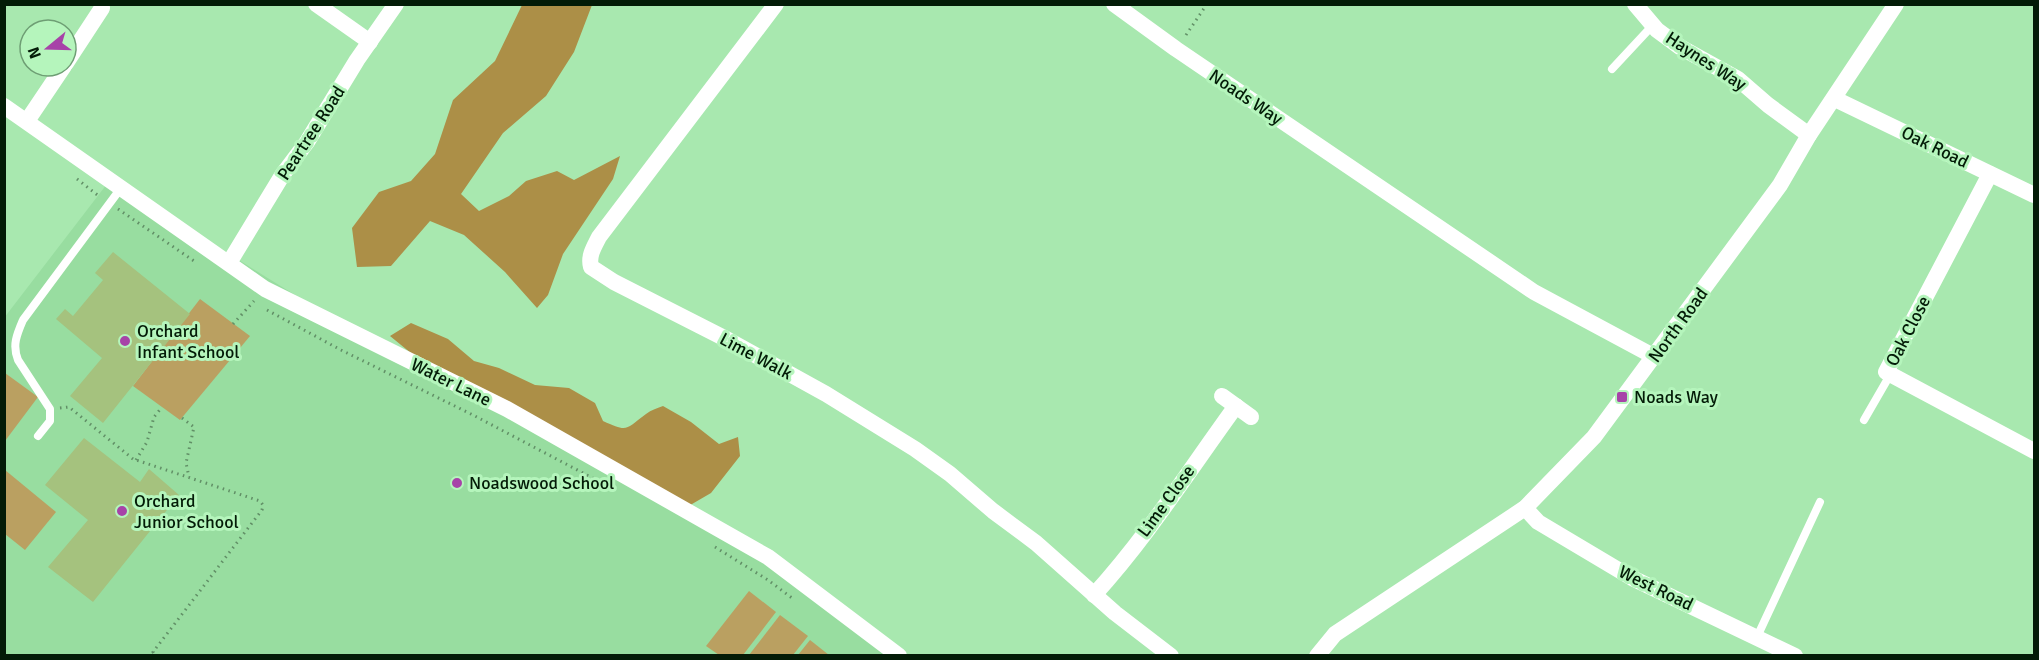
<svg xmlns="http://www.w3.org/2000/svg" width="2039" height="660" font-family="Signika,sans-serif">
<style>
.built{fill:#98dda0}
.green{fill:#baa061}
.forest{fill:#ac8f47}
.building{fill:#a5c27e}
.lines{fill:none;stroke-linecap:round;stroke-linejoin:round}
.path{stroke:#618f66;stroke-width:3;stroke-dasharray:1.5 4.5;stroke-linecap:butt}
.lane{stroke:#fff;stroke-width:8}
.street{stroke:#fff;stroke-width:16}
.poi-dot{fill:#a743a8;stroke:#b5f5bc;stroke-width:2}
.labels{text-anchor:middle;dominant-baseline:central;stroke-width:6;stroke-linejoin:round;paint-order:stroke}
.street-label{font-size:18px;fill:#031b07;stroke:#b5f5bc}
.poi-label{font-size:18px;fill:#031b07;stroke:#b5f5bc;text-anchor:start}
</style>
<rect width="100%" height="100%" fill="#a8e8af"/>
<!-- built -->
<polygon class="built" points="110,180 374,344 768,557 899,655 5,655 4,318"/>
<!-- green -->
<g class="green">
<polygon points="200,299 250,336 180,420 133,386"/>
<polygon points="5,373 38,397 5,441"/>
<polygon points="5,470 56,512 25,550 5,534"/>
<polygon points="749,591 776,612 743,655 719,655 706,646"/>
<polygon points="780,615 808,636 793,655 749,655"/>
<polygon points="810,640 829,655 798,655"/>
</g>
<!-- forest -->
<g class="forest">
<polygon points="522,5 592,5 574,52 546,96 503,133 461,194 479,211 509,196 526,181 557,171 574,180 620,156 613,179 563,254 548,295 537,308 505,272 464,235 430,221 391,266 357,267 352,228 379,192 411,181 435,154 453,100 495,61"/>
<path d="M411,323L448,339L474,361L499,368L535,385L569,388L595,403L603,421C629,433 625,429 646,414C651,410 658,408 663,406L691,422L719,444L738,437L740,456L711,493L680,511L417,358L390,336Z"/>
</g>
<!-- building -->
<g class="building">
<polygon points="113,252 190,314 103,423 70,396 102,358 56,319 65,309 73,316 103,280 95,273"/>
<polygon points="84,438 140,482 149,469 179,495 93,602 48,567 88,520 45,485"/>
</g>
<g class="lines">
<!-- path -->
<g class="path">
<polyline points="1186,35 1207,4"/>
<polyline points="77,179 100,197"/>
<polyline points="118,209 194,261"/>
<polyline points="267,310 341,350 473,415 602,483"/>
<polyline points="233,324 254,301"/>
<polyline points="60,408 69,407 133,459 260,501 263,505 262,510 153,652 156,656"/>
<polyline points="182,418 194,427 186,463 189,477"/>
<polyline points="136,460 147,442 154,417 162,407"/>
<polyline points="715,547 768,580 792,598"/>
</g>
<!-- lane -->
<g class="lane">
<polyline points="1612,69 1653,25"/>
<polyline points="1864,420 1890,375"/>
<path d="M38,436L50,421V409L18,360C12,345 17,334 23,320L121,188"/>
<polyline points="1757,637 1820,502"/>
</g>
<!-- street -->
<g class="street">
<polyline points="316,4 370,42"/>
<path d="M776,4L599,237C594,247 588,256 591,267L614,282L728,340L826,394L915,449L950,474L993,511L1036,543L1115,613L1171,656"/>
<polyline points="1114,4 1176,49 1534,292 1655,357"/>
<polyline points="1635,4 1657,30 1680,47 1738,79 1768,105 1809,135"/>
<polyline points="66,63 102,8"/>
<polyline points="1835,99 2034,195"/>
<polyline points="4,106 265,289 507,409 768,557 899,656"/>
<polyline points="27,121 64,66"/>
<polyline points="1990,174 1886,372 2034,451"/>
<polyline points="229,263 283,174 307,142 357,60 396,4"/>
<polyline points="1222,396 1251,417"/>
<polyline points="1525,508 1538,522 1632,578 1795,656"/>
<path d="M1094,595C1147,537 1190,469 1236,406"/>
<polyline points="1317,656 1335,634 1525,508 1594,437 1780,185 1809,135 1896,4"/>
</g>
</g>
<!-- markers -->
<g class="poi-dot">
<circle cx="125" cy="341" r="6"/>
<rect x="1616" y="391" width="12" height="12" rx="3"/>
<circle cx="457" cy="483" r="6"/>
<circle cx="122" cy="511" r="6"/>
</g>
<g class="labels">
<!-- street labels -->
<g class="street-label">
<text transform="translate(1706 61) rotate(33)">Haynes Way</text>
<text transform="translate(1246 97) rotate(34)">Noads Way</text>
<text transform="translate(311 133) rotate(-57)">Peartree Road</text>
<text transform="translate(1935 147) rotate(26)">Oak Road</text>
<text transform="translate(1678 325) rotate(-54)">North Road</text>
<text transform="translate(1908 331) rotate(-63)">Oak Close</text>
<text transform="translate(756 356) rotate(28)">Lime Walk</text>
<text transform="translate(451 382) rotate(26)">Water Lane</text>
<text transform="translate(1166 501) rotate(-54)">Lime Close</text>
<text transform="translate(1656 588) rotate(26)">West Road</text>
</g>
<!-- poi labels -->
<g class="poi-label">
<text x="137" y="331">Orchard<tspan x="137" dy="21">Infant School</tspan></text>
<text x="1634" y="397">Noads Way</text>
<text x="469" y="483">Noadswood School</text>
<text x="134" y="501">Orchard<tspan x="134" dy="21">Junior School</tspan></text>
</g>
</g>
<!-- border -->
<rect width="2039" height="660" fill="none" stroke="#031b07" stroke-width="12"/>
<!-- north arrow -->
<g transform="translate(48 48) rotate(251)"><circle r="28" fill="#b5f5bc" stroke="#6e9e74" stroke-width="1.5"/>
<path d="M0-4.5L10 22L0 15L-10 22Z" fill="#a743a8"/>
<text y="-9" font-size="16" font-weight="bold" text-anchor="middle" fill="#031b07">N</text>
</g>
</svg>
